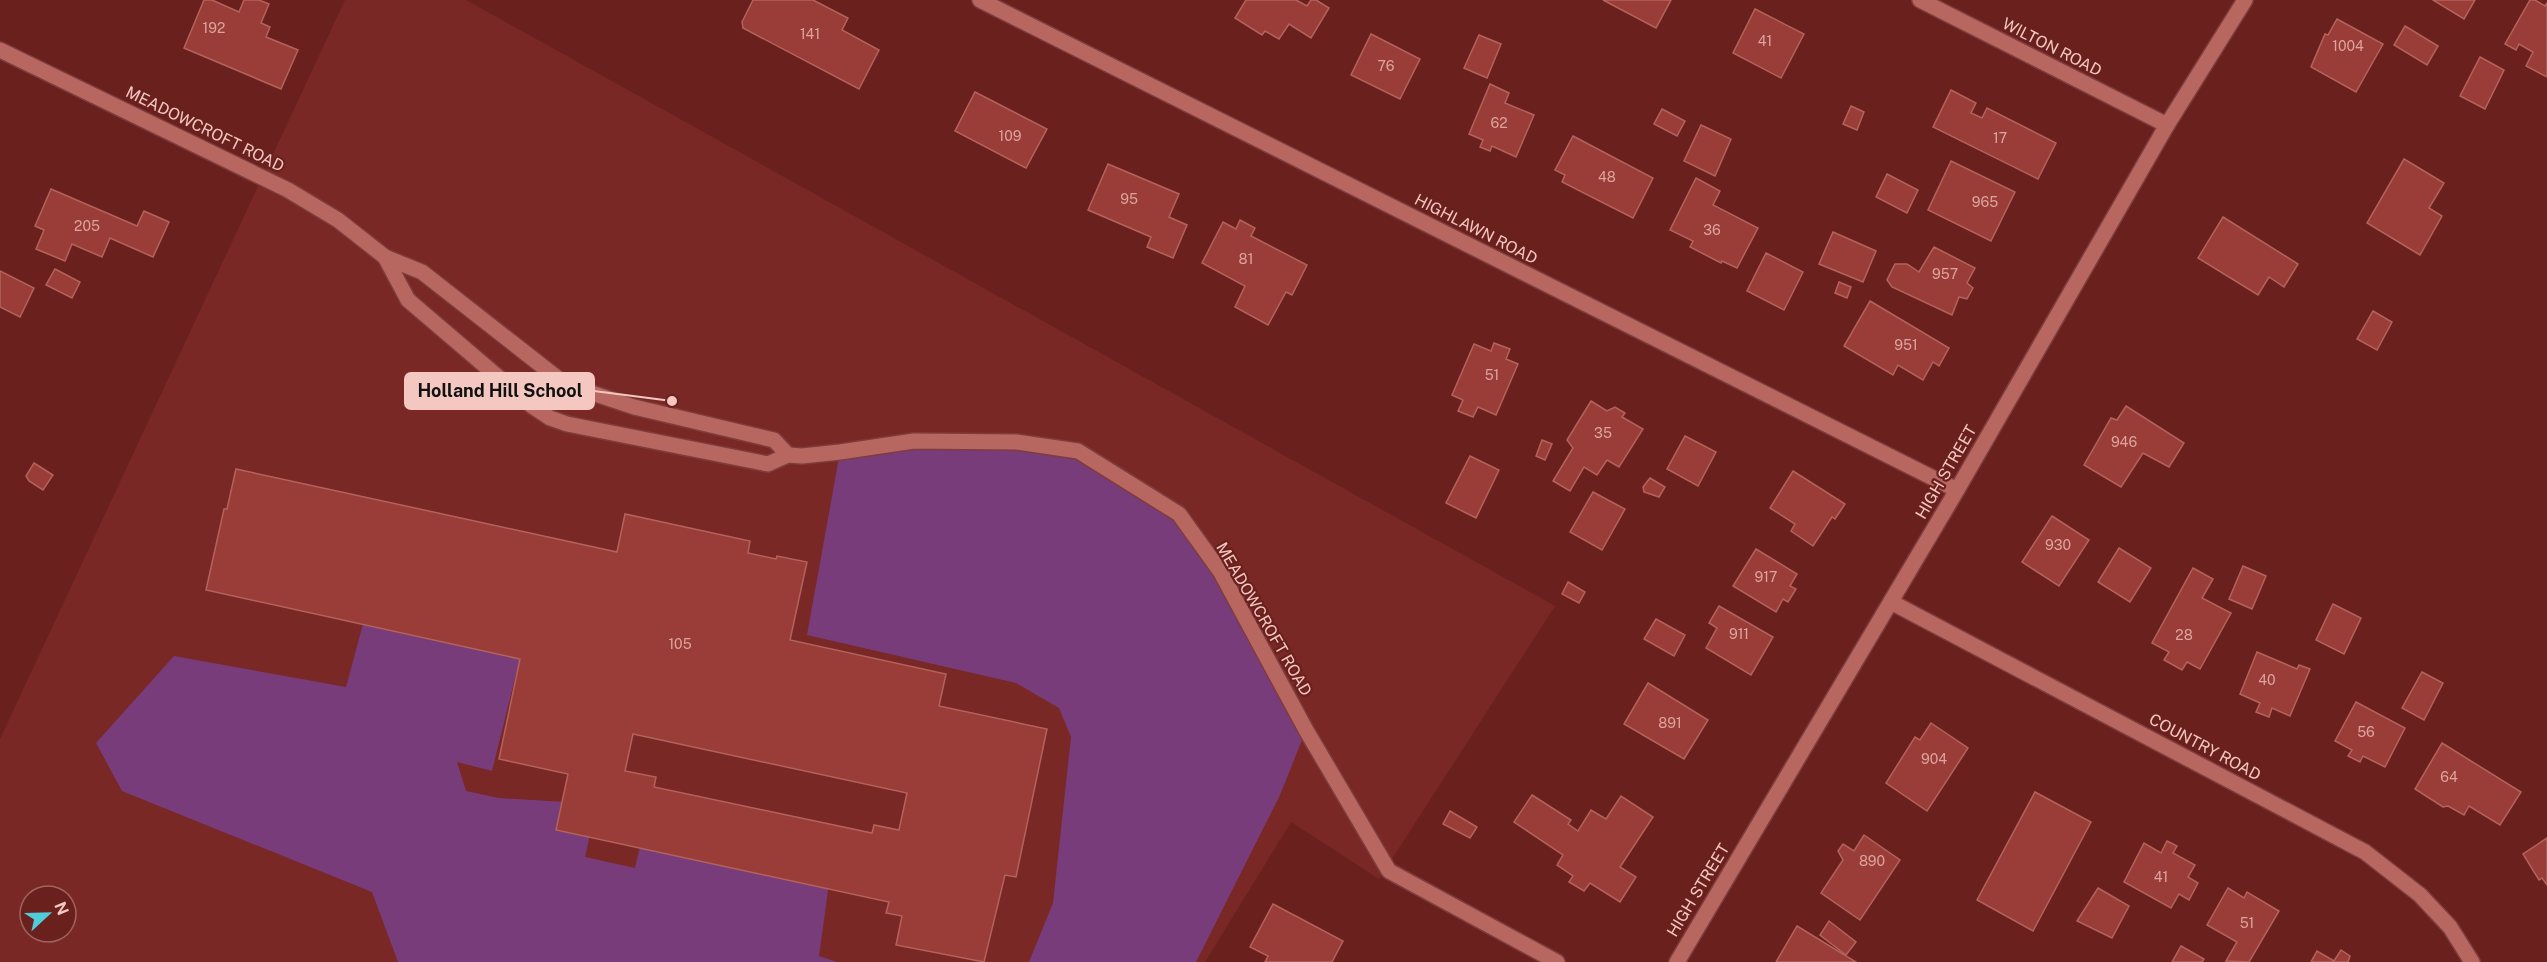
<svg xmlns="http://www.w3.org/2000/svg" width="2547" height="962" font-family="'Public Sans',sans-serif">
<style>
.built{fill:#792825;fill-rule:evenodd}
.green{fill:#793c7b}
.building{fill:#9a3d38;stroke:#b3635c;stroke-width:1.5;fill-rule:evenodd}
.lines{fill:none;stroke-linecap:round;stroke-linejoin:round}
.street-casing{stroke:#7e3c3d;stroke-width:18}
.street{stroke:#b86760;stroke-width:15}
.labels{text-anchor:middle;dominant-baseline:central;stroke-width:4.5;stroke-linejoin:round;paint-order:stroke}
.number-label{font-size:14px;fill:#dea49f}
.street-label{font-size:16px;fill:#f4c7c1;stroke:#6a211e}
.leader{fill:none;stroke:#f4c7c1;stroke-width:2}
.callout-dot{fill:#f4c7c1;stroke:#6a211e;stroke-width:2}
.callout{fill:#f4c7c1;stroke:#f4c7c1;stroke-width:2}
.callout-label{font-size:18px;text-anchor:middle;font-weight:bold;fill:#111}
</style>
<rect width="100%" height="100%" fill="#6a211e"/>
<!-- built -->
<path class="built" d="M345,0H466L1555,606L1379,879L1291,822L1205,962H0V739ZM30,896H66V932H30Z"/>
<!-- green -->
<g class="green">
<polygon points="914,441 1078,451 1179,514 1306,730 1280,795 1196,962 1029,962 1053,903 1071,737 1059,708 1016,683 807,635 840,452"/>
<polygon points="363,624 520,658 492,771 457,762 466,791 499,798 597,804 585,857 635,868 647,816 832,862 819,956 837,962 398,962 372,892 122,791 96,743 174,656 346,687"/>
</g>
<!-- building -->
<g class="building">
<polygon points="204,0 212,0 239,12 244,0 259,0 269,4 261,23 270,27 266,37 298,50 281,89 184,48"/>
<polygon points="753,0 813,0 848,18 842,30 879,50 859,89 743,28 742,22"/>
<polygon points="1246,0 1296,0 1307,6 1311,0 1316,0 1329,8 1311,38 1289,24 1279,39 1265,31 1262,35 1235,18"/>
<polygon points="1603,0 1671,0 1656,28"/>
<polygon points="2433,0 2475,0 2464,19"/>
<polygon points="2530,0 2535,0 2545,6 2547,3 2547,77 2526,66 2533,52 2519,44 2516,50 2505,44"/>
<polygon points="1755,9 1804,34 1781,78 1733,53"/>
<polygon points="2337,19 2383,44 2356,92 2311,67 2325,34 2328,35"/>
<polygon points="2405,26 2438,46 2427,65 2394,45"/>
<polygon points="1371,34 1420,59 1400,99 1351,75"/>
<polygon points="1479,35 1501,44 1487,78 1464,68"/>
<polygon points="2480,57 2504,70 2485,109 2460,96"/>
<polygon points="1490,84 1509,93 1505,103 1534,115 1516,157 1492,146 1490,151 1480,147 1483,140 1469,134"/>
<polygon points="1951,90 1976,103 1971,113 1982,118 1987,108 2056,143 2038,179 1933,127"/>
<polygon points="975,92 1047,129 1026,168 955,131"/>
<polygon points="1851,106 1864,112 1857,130 1843,124"/>
<polygon points="1662,109 1685,121 1677,136 1654,124"/>
<polygon points="1701,125 1731,139 1715,176 1684,161"/>
<polygon points="1573,136 1653,178 1633,218 1562,182 1565,175 1555,170"/>
<polygon points="2404,159 2444,183 2429,208 2442,216 2420,255 2367,223"/>
<polygon points="1951,161 2015,192 1991,241 1928,210"/>
<polygon points="1108,164 1179,194 1169,217 1187,225 1173,258 1147,247 1151,237 1088,210"/>
<polygon points="1887,174 1918,190 1907,213 1876,197"/>
<polygon points="1696,178 1720,191 1713,205 1758,228 1737,268 1722,261 1721,263 1690,247 1693,241 1670,230"/>
<polygon points="51,189 137,226 144,211 169,222 153,257 110,238 102,257 72,244 65,261 36,249 44,230 35,226"/>
<polygon points="2223,217 2298,264 2284,287 2269,277 2258,295 2198,258"/>
<polygon points="1240,220 1255,228 1251,236 1307,265 1292,295 1286,292 1268,325 1235,307 1245,286 1202,263 1223,222 1236,229"/>
<polygon points="1833,232 1876,251 1863,282 1819,264"/>
<polygon points="1934,247 1975,268 1967,283 1973,288 1967,299 1959,297 1952,315 1892,287 1887,280 1895,264 1907,264 1919,272"/>
<polygon points="1766,253 1803,272 1784,310 1747,291"/>
<polygon points="55,269 80,282 72,298 46,285"/>
<polygon points="0,271 34,288 20,317 0,307"/>
<polygon points="1839,282 1851,287 1847,298 1835,293"/>
<polygon points="1870,301 1949,348 1939,366 1933,362 1923,380 1898,365 1893,375 1844,346"/>
<polygon points="2373,311 2392,322 2377,350 2357,339"/>
<polygon points="1494,343 1510,349 1506,359 1518,364 1496,415 1478,407 1473,417 1458,411 1463,400 1452,395 1474,344 1491,351"/>
<polygon points="1591,401 1607,411 1615,407 1625,413 1622,417 1643,429 1619,467 1607,460 1597,475 1584,467 1570,491 1553,481 1573,448 1567,440"/>
<polygon points="2126,406 2184,443 2169,467 2143,453 2121,487 2084,465 2111,418 2117,420"/>
<polygon points="1685,436 1716,452 1698,486 1667,469"/>
<polygon points="1542,440 1552,444 1545,460 1536,456"/>
<polygon points="1470,456 1499,470 1476,518 1446,503"/>
<polygon points="34,463 53,475 43,490 29,481 26,476"/>
<path d="M236,469L617,552L625,514L750,541L748,553L776,559L777,556L807,562L790,640L946,674L939,706L1047,729L1016,877L1005,875L984,962L896,945L902,916L886,913L889,902L556,830L568,774L499,759L520,659L206,590L224,509H227ZM633,734L907,793L899,830L874,825L872,833L654,787L656,777L625,771Z"/>
<polygon points="1793,471 1845,504 1835,519 1832,517 1813,546 1791,531 1795,524 1770,508"/>
<polygon points="1650,478 1665,487 1659,497 1644,492 1643,487"/>
<polygon points="1593,492 1625,509 1602,550 1570,532"/>
<polygon points="2052,516 2089,540 2059,586 2022,562"/>
<polygon points="2119,548 2151,568 2130,602 2098,582"/>
<polygon points="1756,549 1797,574 1790,586 1796,589 1788,602 1783,599 1776,612 1733,586"/>
<polygon points="2243,566 2266,576 2252,609 2229,599"/>
<polygon points="2193,568 2213,579 2202,598 2231,613 2200,669 2187,662 2182,670 2164,660 2169,652 2152,643"/>
<polygon points="1568,582 1585,592 1579,603 1562,594"/>
<polygon points="2333,604 2361,618 2344,654 2316,640"/>
<polygon points="1719,606 1773,637 1751,675 1706,648 1717,628 1709,623"/>
<polygon points="1656,619 1685,635 1674,656 1644,639"/>
<polygon points="2257,652 2297,669 2299,665 2310,669 2290,716 2272,708 2269,717 2256,712 2260,703 2240,694"/>
<polygon points="2422,672 2443,683 2424,720 2402,708"/>
<polygon points="1648,683 1708,720 1684,759 1624,724"/>
<polygon points="2356,702 2405,728 2385,767 2363,756 2360,762 2348,756 2352,750 2335,741"/>
<polygon points="1931,723 1968,748 1927,811 1886,783 1915,737 1920,740"/>
<polygon points="2442,743 2521,792 2500,825 2469,806 2464,815 2448,806 2443,807 2415,789"/>
<polygon points="2035,792 2091,822 2033,931 1977,900"/>
<polygon points="1532,795 1571,820 1568,824 1578,831 1591,810 1606,819 1621,796 1653,817 1620,867 1636,877 1620,902 1590,883 1584,891 1569,882 1573,876 1557,865 1563,855 1514,822"/>
<polygon points="1450,811 1477,827 1470,838 1443,824"/>
<polygon points="1864,835 1900,860 1860,920 1821,893 1843,860 1838,851 1843,844 1854,851"/>
<polygon points="2547,838 2547,885 2542,878 2539,880 2523,854"/>
<polygon points="2167,841 2177,846 2173,853 2195,865 2188,877 2198,883 2189,900 2179,894 2171,908 2124,882 2144,843 2161,853"/>
<polygon points="2098,888 2129,906 2112,938 2077,921"/>
<polygon points="2228,888 2244,898 2247,892 2279,911 2249,962 2226,961 2237,942 2207,925"/>
<polygon points="1273,904 1343,941 1332,962 1265,962 1268,956 1250,947"/>
<polygon points="1829,921 1856,942 1846,955 1820,935"/>
<polygon points="1797,926 1856,962 1776,962"/>
<polygon points="2181,946 2204,959 2202,962 2172,962"/>
<polygon points="2341,950 2350,956 2348,962 2311,962 2317,951 2334,961"/>
</g>
<g class="lines">
<!-- street casing -->
<g class="street-casing">
<g id="street">
<polyline points="980,0 1957,490"/>
<polyline points="1920,0 2167,125"/>
<polyline points="0,50 288,190 338,220 385,257 422,272 565,384 634,407 774,440 788,455"/>
<polyline points="385,257 408,300 532,406 550,418 567,424 768,464 788,455 802,456 840,452 914,441 1016,442 1078,451 1179,514 1220,571 1306,730 1389,871 1557,962"/>
<polyline points="1891,602 2365,852 2420,895 2450,927 2472,962"/>
<polyline points="1677,962 1957,490 2167,125 2245,0"/>
</g>
</g>
<!-- street -->
<use href="#street" class="street"/>
</g>
<g class="labels">
<!-- number labels -->
<g class="number-label">
<text x="214" y="28">192</text>
<text x="810" y="34">141</text>
<text x="1765" y="41">41</text>
<text x="2348" y="46">1004</text>
<text x="1386" y="66">76</text>
<text x="1499" y="123">62</text>
<text x="1010" y="136">109</text>
<text x="2000" y="138">17</text>
<text x="1607" y="177">48</text>
<text x="1129" y="199">95</text>
<text x="1985" y="202">965</text>
<text x="87" y="226">205</text>
<text x="1712" y="230">36</text>
<text x="1246" y="259">81</text>
<text x="1945" y="274">957</text>
<text x="1906" y="345">951</text>
<text x="1492" y="375">51</text>
<text x="1603" y="433">35</text>
<text x="2124" y="442">946</text>
<text x="2058" y="545">930</text>
<text x="1766" y="577">917</text>
<text x="1739" y="634">911</text>
<text x="2184" y="635">28</text>
<text x="680" y="644">105</text>
<text x="2267" y="680">40</text>
<text x="1670" y="723">891</text>
<text x="2366" y="732">56</text>
<text x="1934" y="759">904</text>
<text x="2449" y="777">64</text>
<text x="1872" y="861">890</text>
<text x="2161" y="877">41</text>
<text x="2247" y="923">51</text>
</g>
<!-- street labels -->
<g class="street-label">
<text transform="translate(2052 47) rotate(27)">WILTON ROAD</text>
<text transform="translate(205 129) rotate(26)">MEADOWCROFT ROAD</text>
<text transform="translate(1476 229) rotate(27)">HIGHLAWN ROAD</text>
<text transform="translate(1946 472) rotate(-60)">HIGH STREET</text>
<text transform="translate(1264 619) rotate(60)">MEADOWCROFT ROAD</text>
<text transform="translate(2205 747) rotate(28)">COUNTRY ROAD</text>
<text transform="translate(1698 890) rotate(-59)">HIGH STREET</text>
</g>
</g>
<!-- callouts -->
<path class="leader" d="M672 401L594 391"/>
<circle class="callout-dot" cx="672" cy="401" r="6"/>
<rect class="callout" x="405" y="373" width="189" height="36" rx="6"/>
<g class="callout-label">
<text x="500" y="397">Holland Hill School</text>
</g>
<!-- north arrow -->
<g transform="translate(48 914) rotate(68)"><circle r="28" fill="#6a211e" stroke="#a1635f" stroke-width="1.5"/>
<path d="M0-4.5L10 22L0 15L-10 22Z" fill="#52cbd9"/>
<text y="-9" font-size="16" font-weight="bold" text-anchor="middle" fill="#f4c7c1">N</text>
</g>
</svg>
